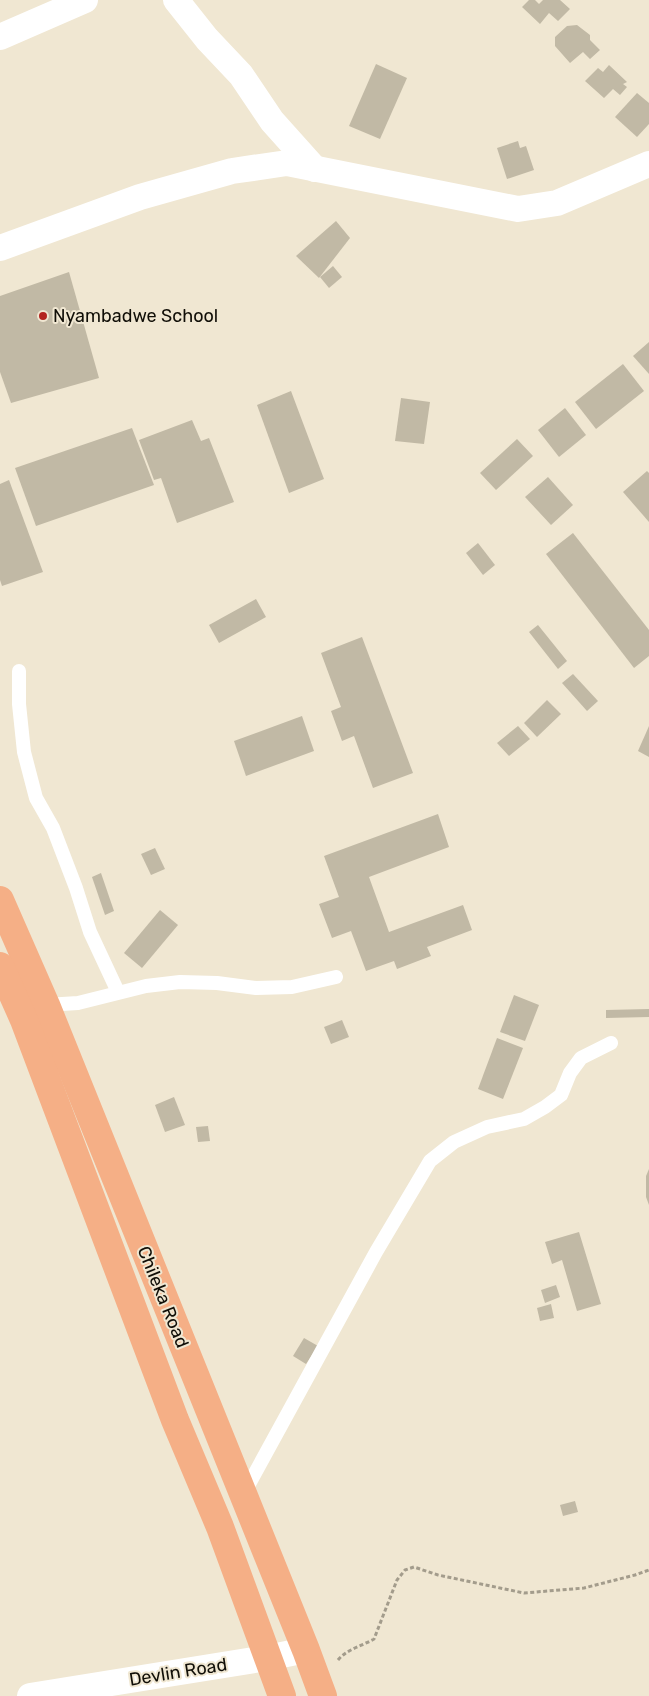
<svg xmlns="http://www.w3.org/2000/svg" width="649" height="1696" font-family="Rubik,sans-serif">
<style>
.building{fill:#c1b9a5}
.lines{fill:none;stroke-linecap:round;stroke-linejoin:round}
.path{stroke:#a39c8c;stroke-width:3;stroke-dasharray:4 2.5;stroke-linecap:butt}
.lane{stroke:#fff;stroke-width:14}
.street{stroke:#fff;stroke-width:26}
.highway{stroke:#f5af86;stroke-width:28}
.poi-dot{fill:#b32420;stroke:#f0e7d2;stroke-width:2}
.labels{text-anchor:middle;dominant-baseline:central;stroke-width:4;stroke-linejoin:round;paint-order:stroke}
.poi-label{font-size:18px;fill:#100e07;stroke:#f0e7d2;text-anchor:start}
.street-label{font-size:18px;fill:#100e07;stroke:#f0e7d2}
</style>
<rect width="100%" height="100%" fill="#f0e7d2"/>
<!-- building -->
<g class="building">
<polygon points="529,0 535,0 539,4 543,0 560,0 570,9 558,21 549,13 540,24 522,7"/>
<polygon points="577,25 590,35 590,40 600,50 590,59 583,52 570,63 555,46 555,37 567,26"/>
<polygon points="376,64 407,78 380,139 349,126"/>
<polygon points="609,65 627,82 623,84 627,87 620,95 613,89 604,98 585,81 598,68 603,72"/>
<polygon points="637,93 649,103 649,124 637,137 615,117"/>
<polygon points="518,141 520,148 526,146 534,170 507,179 497,148"/>
<polygon points="336,221 350,238 319,278 296,256"/>
<polygon points="333,266 342,277 329,288 320,277"/>
<polygon points="69,272 99,378 11,403 0,372 0,296"/>
<polygon points="649,342 649,374 633,356"/>
<polygon points="623,364 644,391 596,429 575,402"/>
<polygon points="291,391 324,479 289,493 257,405"/>
<polygon points="401,398 430,402 424,444 395,441"/>
<polygon points="565,408 586,435 559,457 538,430"/>
<polygon points="192,420 201,441 209,438 234,502 177,523 161,478 154,480 139,440"/>
<polygon points="132,428 154,485 36,526 15,468"/>
<polygon points="517,439 533,456 496,490 480,473"/>
<polygon points="647,471 649,473 649,522 623,492"/>
<polygon points="548,477 573,505 551,525 525,497"/>
<polygon points="9,480 43,572 2,586 0,580 0,484"/>
<polygon points="573,533 649,630 649,656 634,668 546,554"/>
<polygon points="478,543 495,565 483,575 466,553"/>
<polygon points="256,599 266,617 219,643 209,625"/>
<polygon points="538,625 567,661 558,669 529,632"/>
<polygon points="362,637 413,773 373,788 354,736 342,741 331,711 341,707 321,653"/>
<polygon points="573,674 598,701 587,711 562,683"/>
<polygon points="547,700 561,714 537,737 524,723"/>
<polygon points="302,716 314,751 246,776 234,741"/>
<polygon points="518,726 530,739 509,756 497,743"/>
<polygon points="649,726 649,757 638,751"/>
<polygon points="438,814 449,847 369,877 389,932 463,905 472,930 427,947 431,956 397,969 394,961 366,971 351,931 332,938 319,904 339,897 324,856"/>
<polygon points="155,848 165,869 151,875 141,854"/>
<polygon points="101,873 114,911 105,915 92,877"/>
<polygon points="160,910 178,925 142,968 124,953"/>
<polygon points="514,995 539,1005 525,1041 500,1032"/>
<polygon points="649,1009 649,1017 606,1018 606,1010"/>
<polygon points="342,1020 349,1037 331,1044 324,1027"/>
<polygon points="497,1038 523,1048 503,1099 478,1089"/>
<polygon points="174,1097 185,1125 165,1132 155,1105"/>
<polygon points="208,1126 210,1141 198,1142 196,1127"/>
<polygon points="649,1169 649,1205 646,1197 646,1176"/>
<polygon points="579,1232 601,1304 577,1311 562,1260 552,1264 545,1242"/>
<polygon points="556,1285 560,1297 545,1303 541,1290"/>
<polygon points="551,1304 554,1318 540,1321 537,1308"/>
<polygon points="304,1338 318,1346 306,1364 293,1356"/>
<polygon points="575,1501 578,1512 563,1516 560,1505"/>
</g>
<g class="lines">
<!-- path -->
<path class="path" d="M338,1660C347,1649 362,1646 374,1639L397,1580L405,1570L414,1567L438,1575L524,1593L584,1588L635,1575L649,1570"/>
<!-- lane -->
<g class="lane">
<polyline points="19,671 19,704 24,752 36,798 53,828 76,888 90,932 118,992"/>
<polyline points="46,1005 78,1003 146,986 180,982 217,983 256,988 292,987 336,977"/>
<polyline points="243,1495 376,1252 430,1161 454,1142 487,1127 524,1119 545,1107 561,1095 570,1073 581,1058 611,1043"/>
</g>
<!-- street -->
<g class="street">
<polyline points="176,0 207,39 241,75 272,121 315,169"/>
<polyline points="0,37 85,0"/>
<polyline points="0,248 140,197 232,171 287,163 518,209 557,203 649,164"/>
<polyline points="30,1696 267,1658 306,1650"/>
</g>
<!-- highway -->
<g class="highway">
<polyline points="0,900 46,1005 306,1650 323,1696"/>
<polyline points="0,966 24,1020 175,1420 220,1527 282,1696"/>
</g>
</g>
<!-- markers -->
<circle class="poi-dot" cx="43" cy="316" r="5"/>
<g class="labels">
<!-- poi labels -->
<g class="poi-label">
<text x="53" y="316">Nyambadwe School</text>
</g>
<!-- street labels -->
<g class="street-label">
<text transform="translate(163 1297) rotate(68)">Chileka Road</text>
<text transform="translate(178 1672) rotate(-9)">Devlin Road</text>
</g>
</g>
</svg>
